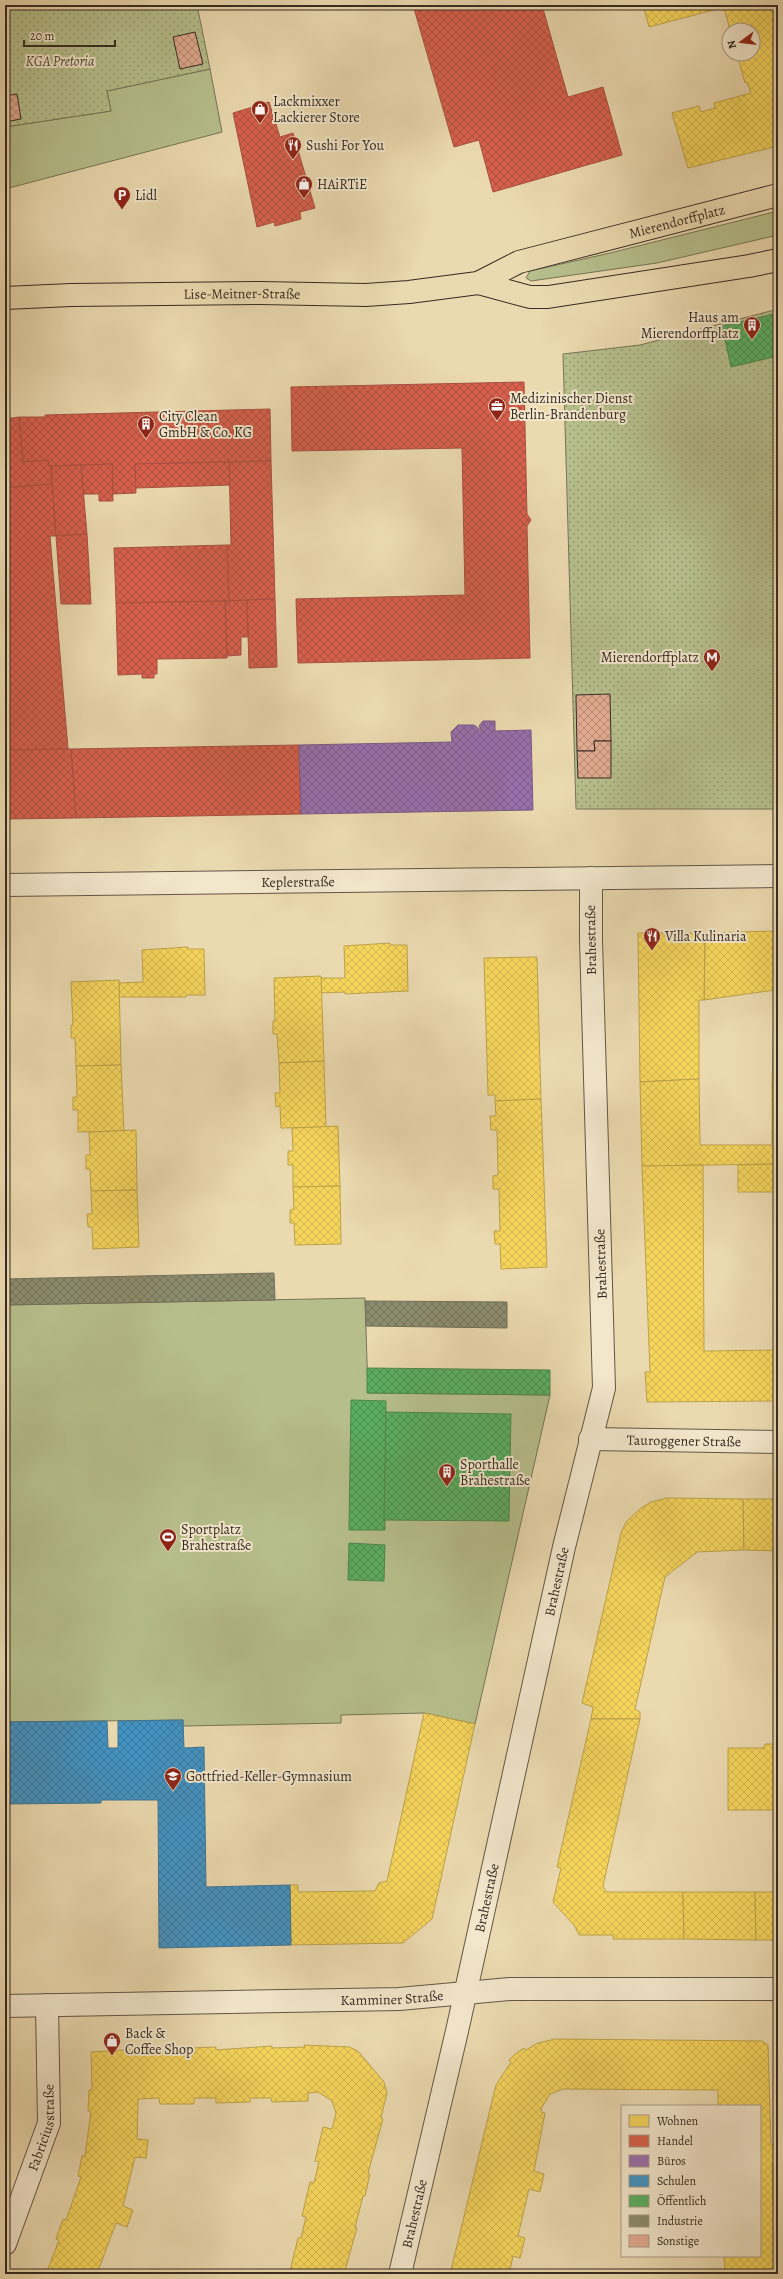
<svg xmlns="http://www.w3.org/2000/svg" width="783" height="2279" font-family="Alegreya,serif">
<style>
.grass{fill:#b6bf8c;stroke:#767558}
.park{fill:url(#park-dots);stroke:#767558}
.water{fill:url(#water-ripples);stroke:#728079}
.homes{fill:url(#homes-cross-hatch);stroke:#bca24b}
.shops{fill:url(#shops-cross-hatch);stroke:#a65040}
.offices{fill:url(#offices-cross-hatch);stroke:#7b5b82}
.schools{fill:url(#schools-cross-hatch);stroke:#3f7493}
.public{fill:url(#public-cross-hatch);stroke:#4f874e}
.industry{fill:url(#industry-cross-hatch);stroke:#726f58}
.building{fill:url(#building-cross-hatch);stroke:#362b23}
.lines{fill:none;stroke-linecap:round;stroke-linejoin:round}
.minor-casing{stroke:#635646;stroke-width:24}
.major-casing{stroke:#362b23;stroke-width:24}
.minor{stroke:#f2e6cb;stroke-width:22}
.major{stroke:#ebd9af;stroke-width:22}
.labels{text-anchor:middle;dominant-baseline:central;stroke-width:4;stroke-linejoin:round;paint-order:stroke}
.park-label{font-size:14px;font-style:italic;fill:#504938;stroke:#f2e6cb}
.poi-label{font-size:14px;fill:#362b23;stroke:#f2e6cb;text-anchor:start}
.street-label{font-size:14px;fill:#362b23;stroke:#f2e6cb}
</style>
<defs>
<pattern id="park-dots" width="8" height="8" patternUnits="userSpaceOnUse"><rect width="8" height="8" fill="#b6bf8c"/><path d="M2 2h.1M6 6h.1" fill="none" stroke="#959b72" stroke-width="1.8" stroke-linecap="round"/></pattern>
<pattern id="water-ripples" width="26" height="14" patternUnits="userSpaceOnUse"><rect width="26" height="14" fill="#9ab9b3"/><path d="M2 4q2-2 4 0t4 0M15 11q2-2 4 0t4 0" fill="none" stroke="#7e9791"/></pattern>
<pattern id="homes-cross-hatch" width="8" height="8" patternUnits="userSpaceOnUse"><rect width="8" height="8" fill="#f6d55c"/><path d="M0 0l8 8M0 8l8-8" fill="none" stroke="#d4b750"/></pattern>
<pattern id="shops-cross-hatch" width="8" height="8" patternUnits="userSpaceOnUse"><rect width="8" height="8" fill="#d6604d"/><path d="M0 0l8 8M0 8l8-8" fill="none" stroke="#ae4f40"/></pattern>
<pattern id="offices-cross-hatch" width="8" height="8" patternUnits="userSpaceOnUse"><rect width="8" height="8" fill="#9970ab"/><path d="M0 0l8 8M0 8l8-8" fill="none" stroke="#7e5c8b"/></pattern>
<pattern id="schools-cross-hatch" width="8" height="8" patternUnits="userSpaceOnUse"><rect width="8" height="8" fill="#4393c3"/><path d="M0 0l8 8M0 8l8-8" fill="none" stroke="#39789e"/></pattern>
<pattern id="public-cross-hatch" width="8" height="8" patternUnits="userSpaceOnUse"><rect width="8" height="8" fill="#5aae61"/><path d="M0 0l8 8M0 8l8-8" fill="none" stroke="#4b8e50"/></pattern>
<pattern id="industry-cross-hatch" width="8" height="8" patternUnits="userSpaceOnUse"><rect width="8" height="8" fill="#8c8c6e"/><path d="M0 0l8 8M0 8l8-8" fill="none" stroke="#73735a"/></pattern>
<pattern id="building-cross-hatch" width="8" height="8" patternUnits="userSpaceOnUse"><rect width="8" height="8" fill="#e1aa90"/><path d="M0 0l8 8M0 8l8-8" fill="none" stroke="#b78b75"/></pattern>
</defs>
<rect width="100%" height="100%" fill="#ebd9af"/>
<filter id="stains"><feTurbulence type="fractalNoise" baseFrequency=".005" numOctaves="4"/><feColorMatrix values="0 0 0 0 .2 0 0 0 0 .09 0 0 0 0 .02 0 0 0 .5 -.17"/></filter>
<radialGradient id="worn" r=".72"><stop offset=".6" stop-color="#630" stop-opacity="0"/><stop offset="1" stop-color="#630" stop-opacity=".3"/></radialGradient>
<!-- grass -->
<g class="grass">
<polygon points="210,69 222,132 5,189 5,127 111,111 107,91"/>
<polygon points="778,211 778,235 657,263 531,281 526,278 530,271 610,253"/>
<polygon points="365,1298 368,1393 550,1395 475,1724 424,1713 341,1715 341,1723 183,1726 183,1720 5,1722 5,1305"/>
</g>
<!-- park -->
<g class="park">
<polygon points="5,5 197,5 210,69 107,91 111,111 5,127"/>
<polygon points="778,309 778,809 576,809 563,354 640,345"/>
</g>
<!-- water -->
<polygon class="water" points="778,621 778,655 773,638"/>
<!-- homes -->
<g class="homes">
<polygon points="643,5 778,5 778,146 688,168 672,113 699,106 701,112 715,108 714,103 751,93 747,82 745,83 737,54 753,54 753,30 730,30 725,11 721,8 649,27"/>
<polygon points="776,931 778,931 778,1087 772,1087"/>
<polygon points="776,931 775,990 704,1000 705,933"/>
<polygon points="638,933 705,933 704,1000 699,1000 699,1079 640,1082"/>
<polygon points="390,943 390,945 407,945 408,991 345,994 345,992 321,993 321,978 345,978 344,946"/>
<polygon points="188,947 188,949 204,949 205,995 186,995 186,997 119,997 119,983 143,982 142,950"/>
<polygon points="537,957 541,1099 495,1101 495,1095 488,1095 484,958"/>
<polygon points="321,976 324,1061 279,1063 277,1034 273,1034 273,1021 275,1021 274,978"/>
<polygon points="119,980 121,1065 76,1066 75,1038 71,1038 71,1025 73,1025 71,982"/>
<polygon points="324,1061 326,1127 281,1128 280,1106 276,1107 275,1093 280,1093 279,1063"/>
<polygon points="121,1065 124,1131 78,1132 78,1110 73,1110 73,1097 77,1097 76,1066"/>
<polygon points="699,1079 700,1145 772,1145 772,1087 778,1087 778,1164 642,1166 640,1082"/>
<polygon points="541,1099 547,1267 501,1269 500,1244 495,1244 494,1231 500,1231 499,1189 493,1189 493,1176 498,1175 497,1130 491,1130 490,1116 496,1116 495,1101"/>
<polygon points="338,1126 340,1186 293,1187 293,1165 288,1165 288,1151 293,1151 292,1128"/>
<polygon points="136,1130 137,1190 91,1191 90,1169 86,1169 86,1155 90,1155 89,1132"/>
<polygon points="778,1164 778,1249 777,1192 738,1192 738,1165"/>
<polygon points="703,1165 704,1351 778,1350 778,1401 647,1402 645,1372 650,1372 642,1166"/>
<polygon points="340,1186 341,1244 295,1245 294,1223 290,1223 290,1210 294,1209 293,1187"/>
<polygon points="137,1190 139,1247 93,1249 92,1227 88,1227 87,1214 92,1214 91,1191"/>
<polygon points="667,1498 743,1499 744,1550 697,1552 665,1577 635,1709 640,1712 640,1719 591,1719 593,1707 582,1703 621,1533 626,1522 641,1508 651,1502"/>
<polygon points="743,1499 778,1499 778,1551 744,1550"/>
<polygon points="424,1713 475,1724 432,1919 403,1943 291,1945 290,1885 298,1885 298,1892 375,1891 379,1883 387,1881"/>
<polygon points="591,1719 640,1719 603,1886 606,1892 683,1892 684,1939 613,1939 613,1935 579,1935 574,1925 553,1902 561,1868 557,1867"/>
<polygon points="765,1744 778,1744 778,1810 728,1810 728,1748 764,1748"/>
<polygon points="683,1892 755,1892 756,1940 684,1939"/>
<polygon points="755,1892 778,1892 778,1940 756,1940"/>
<polygon points="555,2039 762,2041 768,2045 771,2145 777,2144 778,2163 772,2165 773,2205 778,2205 778,2241 774,2241 776,2274 778,2274 725,2274 724,2256 760,2256 760,2106 718,2106 718,2090 563,2089 550,2094 542,2107 541,2112 545,2113 534,2171 544,2174 540,2192 529,2189 518,2236 525,2238 520,2258 513,2256 509,2274 450,2274 496,2085 511,2062 509,2060 515,2054 524,2048 526,2050 538,2043"/>
<polygon points="304,2045 349,2047 358,2051 384,2082 387,2093 381,2118 383,2119 368,2173 370,2174 365,2196 363,2196 355,2228 357,2228 344,2274 293,2274 293,2272 290,2271 298,2238 301,2238 306,2217 302,2216 310,2182 314,2183 319,2162 315,2161 323,2127 332,2129 336,2113 332,2101 318,2092 308,2093 308,2101 272,2102 271,2098 250,2098 250,2102 216,2103 216,2098 194,2098 194,2104 160,2104 159,2098 138,2099 137,2139 148,2140 146,2158 135,2157 123,2206 133,2210 127,2227 116,2223 98,2271 106,2274 46,2274 59,2240 56,2239 63,2219 66,2220 81,2177 78,2176 82,2156 85,2156 91,2111 88,2111 89,2090 92,2090 91,2052 159,2048 159,2051 192,2050 192,2048 216,2047 216,2050 272,2046 272,2048 305,2047"/>
</g>
<!-- shops -->
<g class="shops">
<polygon points="413,5 542,5 568,97 603,87 622,155 493,192 479,140 454,147"/>
<polygon points="269,102 280,137 293,133 315,208 300,212 301,219 275,226 274,222 257,227 233,113"/>
<polygon points="524,382 527,514 531,520 527,526 530,658 298,663 296,599 465,595 462,448 292,451 291,387"/>
<polygon points="270,409 271,461 135,464 136,493 113,494 112,464 49,466 48,460 23,462 19,417 45,417 45,415"/>
<polygon points="19,417 23,462 48,460 49,466 51,466 52,484 5,488 5,419"/>
<polygon points="271,461 275,599 229,601 227,545 231,545 229,462"/>
<polygon points="229,462 230,485 136,488 135,464"/>
<polygon points="112,464 113,501 99,501 99,494 83,494 81,465"/>
<polygon points="81,465 87,534 56,536 51,466"/>
<polygon points="52,484 56,536 50,536 68,749 5,750 5,488"/>
<polygon points="87,534 91,604 61,604 56,536"/>
<polygon points="227,545 229,601 116,603 114,548"/>
<polygon points="275,599 277,667 249,668 247,600"/>
<polygon points="247,600 248,637 241,637 241,655 227,656 225,601"/>
<polygon points="225,601 227,658 157,659 157,674 154,674 154,678 142,678 142,674 118,675 116,603"/>
<polygon points="299,745 301,814 76,818 71,749"/>
<polygon points="71,749 76,818 5,819 5,750"/>
</g>
<!-- offices -->
<polygon class="offices" points="483,721 495,721 495,731 531,730 533,810 301,814 299,745 452,742 451,732 458,725 474,725 482,731 479,726"/>
<!-- schools -->
<polygon class="schools" points="183,1720 184,1748 204,1747 206,1887 290,1885 291,1945 159,1948 158,1800 101,1800 101,1803 5,1804 5,1722 107,1721 108,1748 118,1748 118,1721"/>
<!-- public -->
<g class="public">
<polygon points="778,313 778,356 731,367 722,326"/>
<polygon points="367,1368 550,1370 550,1395 367,1393"/>
<polygon points="351,1400 386,1401 385,1530 349,1530"/>
<polygon points="386,1412 511,1414 509,1521 384,1520"/>
<polygon points="349,1543 385,1545 384,1581 348,1580"/>
</g>
<!-- industry -->
<g class="industry">
<polygon points="274,1273 275,1300 5,1305 5,1279"/>
<polygon points="365,1301 507,1302 507,1328 366,1326"/>
</g>
<!-- building -->
<g class="building">
<polygon points="195,32 203,64 180,69 173,37"/>
<polygon points="17,94 21,119 5,122 5,96"/>
<polygon points="610,694 611,741 594,741 595,751 577,751 576,695"/>
<polygon points="594,741 611,741 611,778 578,778 577,751 595,751"/>
</g>
<g class="lines">
<!-- minor casing -->
<g class="minor-casing">
<g id="minor">
<path id="s1" d="M5,885L778,876"/>
<path id="s2" d="M590,1439L778,1442"/>
<path id="s3" d="M5,2006L399,1999L510,1989H778"/>
<path id="s4" d="M5,2244L49,2123L47,2005"/>
<path id="s5" d="M400,2274L457,2031L564,1547L604,1388L591,940V878"/>
</g>
</g>
<!-- major casing -->
<g class="major-casing">
<g id="major">
<polyline points="478,283 530,297 548,297 749,266 778,260"/>
<path id="s6" d="M5,298L71,295L260,293L366,295L409,292L478,283L519,262L778,195"/>
</g>
</g>
<!-- minor -->
<use href="#minor" class="minor"/>
<!-- major -->
<use href="#major" class="major"/>
</g>
<!-- icons -->
<defs>
<g id="shop-pin" transform="scale(0.9)"><path d="M0 17L-7.5 6A9.5 9.5 0 1 1 7.5 6Z" fill="#8f2418" stroke="#f2e6cb"/><path d="M-5-2.5h2.3a2.7 3.5 0 0 1 5.4 0H5L5.5 6h-11ZM-1.5-2.5h3a1.5 2.3 0 0 0-3 0Z" fill="#fff"/></g>
<g id="restaurant-pin" transform="scale(0.9)"><path d="M0 17L-7.5 6A9.5 9.5 0 1 1 7.5 6Z" fill="#8f2418" stroke="#f2e6cb"/><path d="M-5-6h1v4h1v-4h1v4h1v-4h1v5L-1.5 .5V6h-2V.5L-5-1ZM5-6V6H3V1.5H1.5Q1.5-4 5-6Z" fill="#fff"/></g>
<g id="parking-pin" transform="scale(0.9)"><path d="M0 17L-7.5 6A9.5 9.5 0 1 1 7.5 6Z" fill="#8f2418" stroke="#f2e6cb"/><path d="M-3.5-5.5H1a3.5 3.5 0 0 1 0 7H-1V5.5H-3.5ZM-1-3.4V-.6H.8a1.4 1.4 0 0 0 0-2.8Z" fill="#fff"/></g>
<g id="building-pin" transform="scale(0.9)"><path d="M0 17L-7.5 6A9.5 9.5 0 1 1 7.5 6Z" fill="#8f2418" stroke="#f2e6cb"/><path d="M-4-6H4V6H1V3H-1V6H-4ZM-2.5-4.3h1.7v1.8h-1.7ZM.8-4.3h1.7v1.8H.8ZM-2.5-1h1.7V.8h-1.7ZM.8-1h1.7V.8H.8Z" fill="#fff"/></g>
<g id="office-pin" transform="scale(0.9)"><path d="M0 17L-7.5 6A9.5 9.5 0 1 1 7.5 6Z" fill="#8f2418" stroke="#f2e6cb"/><path d="M-6-3h4V-5.5h4V-3h4V5H-6ZM-1-4.5V-3h2v-1.5ZM-6 0V1H6V0Z" fill="#fff"/></g>
<g id="metro-pin" transform="scale(0.9)"><path d="M0 17L-7.5 6A9.5 9.5 0 1 1 7.5 6Z" fill="#8f2418" stroke="#f2e6cb"/><path d="M-5.5 5V-5H-3L0 0L3-5H5.5V5H3V-.5L0 4L-3-.5V5Z" fill="#fff"/></g>
<g id="stadium-pin" transform="scale(0.9)"><path d="M0 17L-7.5 6A9.5 9.5 0 1 1 7.5 6Z" fill="#8f2418" stroke="#f2e6cb"/><path d="M0-5a6.5 5 0 1 0 0 10a6.5 5 0 1 0 0-10ZM-3.5-1.8h7v3.6h-7Z" fill="#fff"/></g>
<g id="school-pin" transform="scale(0.9)"><path d="M0 17L-7.5 6A9.5 9.5 0 1 1 7.5 6Z" fill="#8f2418" stroke="#f2e6cb"/><path d="M0-5L7-2L0 1L-7-2ZM-4 1L0 2.5L4 1V4Q0 6-4 4Z" fill="#fff"/></g>
</defs>
<g fill-rule="evenodd">
<use href="#shop-pin" x="260" y="109"/>
<use href="#restaurant-pin" x="293" y="145"/>
<use href="#shop-pin" x="304" y="184"/>
<use href="#parking-pin" x="122" y="195"/>
<use href="#building-pin" x="752" y="325"/>
<use href="#office-pin" x="497" y="406"/>
<use href="#building-pin" x="146" y="424"/>
<use href="#metro-pin" x="712" y="657"/>
<use href="#restaurant-pin" x="652" y="936"/>
<use href="#building-pin" x="447" y="1472"/>
<use href="#stadium-pin" x="168" y="1537"/>
<use href="#school-pin" x="173" y="1776"/>
<use href="#shop-pin" x="112" y="2041"/>
</g>
<g class="labels">
<!-- park labels -->
<g class="park-label">
<text x="60" y="61">KGA Pretoria</text>
</g>
<!-- poi labels -->
<g class="poi-label">
<text x="273" y="101">Lackmixxer<tspan x="273" dy="16">Lackierer Store</tspan></text>
<text x="306" y="145">Sushi For You</text>
<text x="317" y="184">HAiRTiE</text>
<text x="135" y="195">Lidl</text>
<text x="739" y="317" text-anchor="end">Haus am<tspan x="739" dy="16">Mierendorffplatz</tspan></text>
<text x="510" y="398">Medizinischer Dienst<tspan x="510" dy="16">Berlin-Brandenburg</tspan></text>
<text x="159" y="416">City Clean<tspan x="159" dy="16">GmbH &amp; Co. KG</tspan></text>
<text x="699" y="657" text-anchor="end">Mierendorffplatz</text>
<text x="665" y="936">Villa Kulinaria</text>
<text x="460" y="1464">Sporthalle<tspan x="460" dy="16">Brahestraße</tspan></text>
<text x="181" y="1529">Sportplatz<tspan x="181" dy="16">Brahestraße</tspan></text>
<text x="186" y="1776">Gottfried-Keller-Gymnasium</text>
<text x="125" y="2033">Back &amp;<tspan x="125" dy="16">Coffee Shop</tspan></text>
</g>
<!-- street labels -->
<g class="street-label">
<text stroke="none"><textPath href="#s6" startOffset="683">Mierendorffplatz</textPath></text>
<text stroke="none"><textPath href="#s6" startOffset="237">Lise-Meitner-Straße</textPath></text>
<text stroke="none"><textPath href="#s1" startOffset="293">Keplerstraße</textPath></text>
<text transform="translate(591 940) rotate(-91)">Brahestraße</text>
<text transform="translate(601 1264) rotate(-92)">Brahestraße</text>
<text stroke="none"><textPath href="#s2" startOffset="94">Tauroggener Straße</textPath></text>
<text stroke="none"><textPath href="#s5" startOffset="710">Brahestraße</textPath></text>
<text stroke="none"><textPath href="#s5" startOffset="386">Brahestraße</textPath></text>
<text stroke="none"><textPath href="#s3" startOffset="387">Kamminer Straße</textPath></text>
<text stroke="none"><textPath href="#s4" startOffset="123">Fabriciusstraße</textPath></text>
<text stroke="none"><textPath href="#s5" startOffset="62">Brahestraße</textPath></text>
</g>
</g>
<!-- margin -->
<rect width="783" height="2279" fill="none" stroke="#ebd9af" stroke-width="20"/>
<rect x="6" y="6" width="771" height="2267" fill="none" stroke="#362b23" stroke-width="2"/>
<rect x="10" y="10" width="763" height="2259" fill="none" stroke="#362b23"/>
<!-- legend -->
<rect x="621" y="2105" width="140" height="152" fill="#f2e6cb" stroke="#a79b88"/>
<rect x="629" y="2115" width="20" height="12" fill="#f6d55c" stroke="#a79b88"/>
<text x="657" y="2125" font-size="12" fill="#362b23">Wohnen</text>
<rect x="629" y="2135" width="20" height="12" fill="#d6604d" stroke="#a79b88"/>
<text x="657" y="2145" font-size="12" fill="#362b23">Handel</text>
<rect x="629" y="2155" width="20" height="12" fill="#9970ab" stroke="#a79b88"/>
<text x="657" y="2165" font-size="12" fill="#362b23">Büros</text>
<rect x="629" y="2175" width="20" height="12" fill="#4393c3" stroke="#a79b88"/>
<text x="657" y="2185" font-size="12" fill="#362b23">Schulen</text>
<rect x="629" y="2195" width="20" height="12" fill="#5aae61" stroke="#a79b88"/>
<text x="657" y="2205" font-size="12" fill="#362b23">Öffentlich</text>
<rect x="629" y="2215" width="20" height="12" fill="#8c8c6e" stroke="#a79b88"/>
<text x="657" y="2225" font-size="12" fill="#362b23">Industrie</text>
<rect x="629" y="2235" width="20" height="12" fill="#e1aa90" stroke="#a79b88"/>
<text x="657" y="2245" font-size="12" fill="#362b23">Sonstige</text>
<!-- north arrow -->
<g transform="translate(741 42) rotate(255)"><circle r="19" fill="#f2e6cb" stroke="#a79b88"/>
<path d="M0-3L7 15L0 10L-7 15Z" fill="#8f2418"/>
<text y="-6" font-size="11" font-weight="bold" text-anchor="middle" fill="#362b23">N</text>
</g>
<!-- scale -->
<path d="M24 40v6h91v-6" fill="none" stroke="#362b23" stroke-width="2"/>
<text x="30" y="40" font-size="12" fill="#362b23" stroke="#f2e6cb" stroke-width="3" paint-order="stroke">20 m</text>
<rect width="100%" height="100%" filter="url(#stains)"/>
<rect width="100%" height="100%" fill="url(#worn)"/>
</svg>
